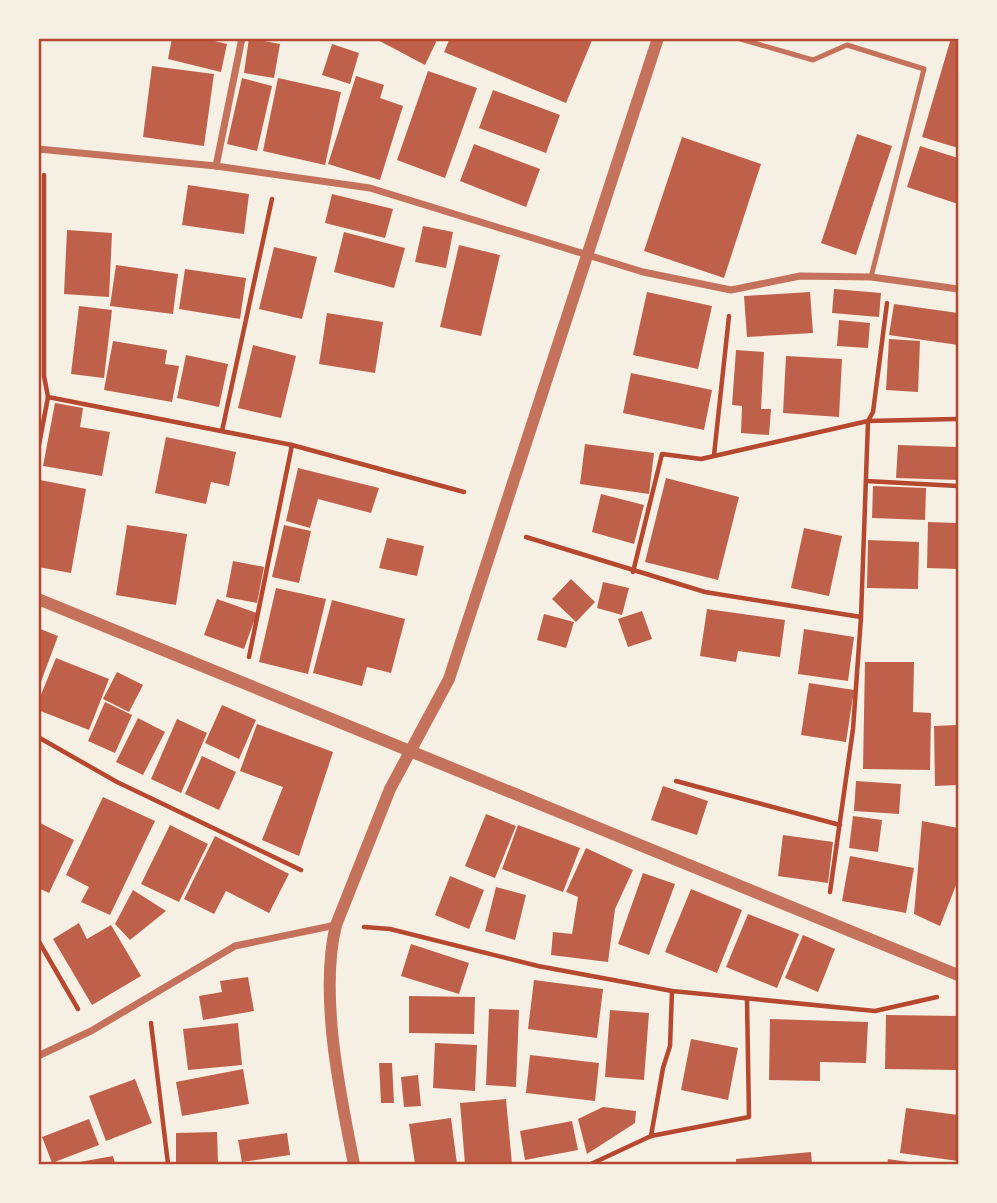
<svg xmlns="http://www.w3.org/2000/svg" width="997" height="1203" font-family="Figtree,sans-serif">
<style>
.building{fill:#bf614a}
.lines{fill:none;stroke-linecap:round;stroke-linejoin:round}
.path{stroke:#b5482f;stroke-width:4.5}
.service{stroke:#c5725c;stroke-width:5}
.minor{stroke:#c5725c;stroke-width:7}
.tertiary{stroke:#c5725c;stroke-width:12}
.neatline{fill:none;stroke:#b5482f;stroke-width:2.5}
</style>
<rect width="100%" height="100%" fill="#f6efe4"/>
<!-- building -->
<g class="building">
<polygon points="172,38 202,38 227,44 221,72 168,59"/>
<polygon points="249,38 280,44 274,78 244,73"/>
<polygon points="374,38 438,38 425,65"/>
<polygon points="450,38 593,38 566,103 444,52"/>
<polygon points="951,38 958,38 958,148 922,137"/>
<polygon points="332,44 359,53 350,84 322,75"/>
<polygon points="152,66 214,74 204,146 143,137"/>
<polygon points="428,71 477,88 445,178 397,160"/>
<polygon points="356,76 384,85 380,98 403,106 380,180 328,164"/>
<polygon points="242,78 272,86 257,151 227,144"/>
<polygon points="278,78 341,92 325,165 263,151"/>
<polygon points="493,90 560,115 546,153 479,128"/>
<polygon points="857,134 892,146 856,255 821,243"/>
<polygon points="682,137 761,164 724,278 644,251"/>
<polygon points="474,144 540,169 526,207 460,181"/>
<polygon points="920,146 958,158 958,204 907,187"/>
<polygon points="188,185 249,194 244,234 182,225"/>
<polygon points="332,194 393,209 385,238 325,223"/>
<polygon points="423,226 453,232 446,268 415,262"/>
<polygon points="67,230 112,233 109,297 64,294"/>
<polygon points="344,232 405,248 394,288 334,272"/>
<polygon points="459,245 500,255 481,336 440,327"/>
<polygon points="274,247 317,257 302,319 259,309"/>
<polygon points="116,265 178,274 173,314 110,306"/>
<polygon points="185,269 246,278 240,319 179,309"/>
<polygon points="834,289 881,293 879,317 832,313"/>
<polygon points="647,292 712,306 698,369 633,355"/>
<polygon points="810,292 813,333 747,337 744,296"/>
<polygon points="894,304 958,313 958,345 889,335"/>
<polygon points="79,306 112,310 104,378 71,374"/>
<polygon points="327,313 383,322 375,373 319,364"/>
<polygon points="839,320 870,323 868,348 837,346"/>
<polygon points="889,339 920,341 918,392 886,390"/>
<polygon points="113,341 167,350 165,364 179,366 172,402 104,390"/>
<polygon points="253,345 296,356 281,418 238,408"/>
<polygon points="736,350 764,352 761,409 771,409 769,435 741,433 742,406 732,405"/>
<polygon points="186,355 228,364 219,407 177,398"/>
<polygon points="786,356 842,359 839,417 783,413"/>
<polygon points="631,373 712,390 704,430 623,413"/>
<polygon points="55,403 83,408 80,427 110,432 102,476 43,466"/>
<polygon points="166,437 236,452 229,486 211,482 206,504 155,493"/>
<polygon points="585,444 654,453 649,494 580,484"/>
<polygon points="898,445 958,447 958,480 896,478"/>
<polygon points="298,468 379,488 371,513 318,499 310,528 286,521"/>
<polygon points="666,478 739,497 718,580 645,562"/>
<polygon points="40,480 86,489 71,573 38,567"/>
<polygon points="873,486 926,488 925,520 872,518"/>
<polygon points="601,494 644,505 634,544 592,532"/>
<polygon points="928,522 958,523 958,569 927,568"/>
<polygon points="127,525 187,534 176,605 116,595"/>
<polygon points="284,525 311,531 299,583 272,577"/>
<polygon points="804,528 842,536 829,596 791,588"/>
<polygon points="387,538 424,546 417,576 379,568"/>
<polygon points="868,540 919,542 918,589 867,588"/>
<polygon points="233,561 264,567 257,603 226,597"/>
<polygon points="571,579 595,602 576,622 552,599"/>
<polygon points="603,582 629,588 622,615 597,608"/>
<polygon points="276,588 326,599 308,674 259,662"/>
<polygon points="217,599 257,613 244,649 204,635"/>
<polygon points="332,600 405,619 391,673 367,667 362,686 313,673"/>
<polygon points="707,609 785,620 780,657 738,651 736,662 700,656"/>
<polygon points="642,611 652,639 628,647 618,619"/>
<polygon points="544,614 574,622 566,648 537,640"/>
<polygon points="38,628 58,636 39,687 38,687"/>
<polygon points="804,629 854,637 848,681 798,674"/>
<polygon points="56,658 109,679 89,730 38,710 38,702"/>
<polygon points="865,662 914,662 913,712 931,713 930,770 863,769"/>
<polygon points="117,672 143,685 129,712 103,699"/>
<polygon points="809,683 854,690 846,742 801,735"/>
<polygon points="105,702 132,715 115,753 88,741"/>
<polygon points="222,705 256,720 239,759 205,743"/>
<polygon points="138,718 165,732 143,775 116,762"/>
<polygon points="177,719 207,733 181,793 151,779"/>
<polygon points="257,724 333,752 299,856 262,840 283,787 240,771"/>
<polygon points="958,725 958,785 935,786 934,726"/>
<polygon points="202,756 236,772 219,810 185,794"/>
<polygon points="856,781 901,784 899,814 854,811"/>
<polygon points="663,786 708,801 697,835 651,820"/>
<polygon points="103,797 155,821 110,915 81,902 89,887 66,875"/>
<polygon points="486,814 516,826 495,878 465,866"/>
<polygon points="853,816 882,820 878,852 849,848"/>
<polygon points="922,821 958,828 958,880 940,926 914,914"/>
<polygon points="38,822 74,840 49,893 38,888"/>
<polygon points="170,825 208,844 179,902 141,884"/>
<polygon points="518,825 580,848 563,892 502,869"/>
<polygon points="783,835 833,842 828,883 778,876"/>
<polygon points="215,836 289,874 269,913 226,891 214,914 184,899"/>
<polygon points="586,848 633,870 615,909 608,962 551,955 553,932 572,934 578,897 566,892"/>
<polygon points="850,856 914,868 906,913 842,901"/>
<polygon points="643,873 675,884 649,955 618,944"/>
<polygon points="450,876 484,890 469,929 435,915"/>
<polygon points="496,887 526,895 515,940 485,931"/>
<polygon points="691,889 742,910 717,973 665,952"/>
<polygon points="133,890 166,911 130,940 115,924"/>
<polygon points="748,914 799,934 777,988 726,967"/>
<polygon points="79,923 87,939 111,925 141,976 92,1005 53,939"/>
<polygon points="803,935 835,949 818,992 785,978"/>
<polygon points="411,944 469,963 459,994 401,976"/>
<polygon points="248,977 254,1011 203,1020 199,996 222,992 220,981"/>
<polygon points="534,980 603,989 597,1038 528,1029"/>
<polygon points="409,996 475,997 474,1034 409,1033"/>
<polygon points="489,1009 519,1010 516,1087 486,1085"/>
<polygon points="610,1010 649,1013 644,1080 605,1077"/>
<polygon points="886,1015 958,1016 958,1070 885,1069"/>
<polygon points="770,1019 868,1022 866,1063 820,1062 820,1081 769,1080"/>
<polygon points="238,1023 242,1065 188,1070 183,1029"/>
<polygon points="691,1039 738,1048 728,1100 681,1090"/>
<polygon points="435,1043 477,1045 475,1091 433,1088"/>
<polygon points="530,1055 599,1063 595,1101 526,1093"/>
<polygon points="379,1063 392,1063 394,1103 381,1103"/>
<polygon points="243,1069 249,1104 182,1116 176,1082"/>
<polygon points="418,1075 421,1106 404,1107 401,1077"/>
<polygon points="135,1079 152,1123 106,1141 89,1096"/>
<polygon points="506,1099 512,1164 465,1164 460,1103"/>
<polygon points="603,1107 636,1111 635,1123 587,1154 578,1119"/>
<polygon points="906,1108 958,1115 958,1161 900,1153"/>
<polygon points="451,1118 457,1164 415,1164 409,1124"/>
<polygon points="89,1119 99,1145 52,1163 42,1137"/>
<polygon points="572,1121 578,1150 525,1160 520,1131"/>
<polygon points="217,1132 218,1164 176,1164 176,1133"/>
<polygon points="287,1133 290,1155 242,1162 238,1140"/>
<polygon points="811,1152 812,1164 736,1164 736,1159"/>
<polygon points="113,1156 115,1164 74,1164 74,1163"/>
<polygon points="888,1159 916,1163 916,1164 887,1164"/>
</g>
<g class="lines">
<!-- path -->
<g class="path">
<polyline points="48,397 292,445 464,492"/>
<polyline points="222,431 272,199"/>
<polyline points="38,450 48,397 44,376 44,175"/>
<polyline points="714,455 729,316"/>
<polyline points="866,481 958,486"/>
<polyline points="526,537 705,592 861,617"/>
<polyline points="633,572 662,454 701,459 868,421 956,419"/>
<polyline points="249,657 292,445"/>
<polyline points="38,737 117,782 301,870"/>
<polyline points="676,781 840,825"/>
<polyline points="830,892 853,729 861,617 868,421 873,412 887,303"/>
<polyline points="364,927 390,929 538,966 672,991 875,1011 937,997"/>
<polyline points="38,940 78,1009"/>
<polyline points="151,1023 168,1164"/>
<polyline points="651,1136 749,1117 747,1000"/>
<polyline points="591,1164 651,1136 663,1068 670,1046 672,991"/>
</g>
<!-- service -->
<polyline class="service" points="737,38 813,60 847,45 924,69 871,277"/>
<!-- minor -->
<g class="minor">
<polyline points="38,149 216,166 370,188 643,272 731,290 800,276 871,277 958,289"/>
<polyline points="216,166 242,38"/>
<polyline points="38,1056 91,1031 235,946 336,925"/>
</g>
<!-- tertiary -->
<g class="tertiary">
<polyline points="38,599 958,975"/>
<path d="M354,1164C340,1094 319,994 336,925L390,789L449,679L658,38"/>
</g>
</g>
<!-- border -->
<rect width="997" height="1203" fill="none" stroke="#f6efe4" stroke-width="80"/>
<rect x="40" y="40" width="917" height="1123" class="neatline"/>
</svg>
